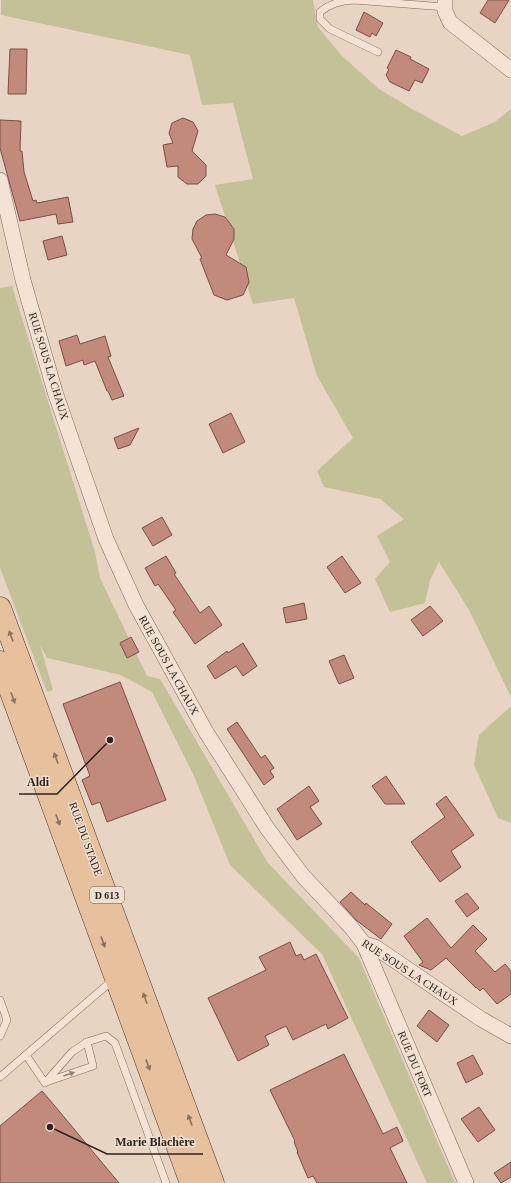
<svg xmlns="http://www.w3.org/2000/svg" width="511" height="1183" font-family="Georgia,serif">
<style>
.green{fill:#c4c098}
.building{fill:#c28a7c;stroke:#7c4e44}
.lines{fill:none;stroke-linecap:round;stroke-linejoin:round}
.lane-casing{stroke:#7f675b;stroke-width:8}
.street-casing{stroke:#7f675b;stroke-width:16}
.primary-casing{stroke:#4e372f;stroke-width:23}
.lane{stroke:#f4e3d4;stroke-width:7}
.street{stroke:#f4e3d4;stroke-width:15}
.primary{stroke:#e7c09e;stroke-width:22}
.oneway{fill:#8c725e}
.oneway2{fill:#928379}
.labels{text-anchor:middle;dominant-baseline:central;stroke-width:3;stroke-linejoin:round;paint-order:stroke}
.shield{fill:#f0e0d1;stroke:#6a5c54;stroke-width:1}
.shield-label{font-size:10px;font-weight:bold;fill:#31231e}
.street-label{font-size:11px;fill:#31231e;stroke:#f0e0d1}
.leader{fill:none;stroke:#31231e;stroke-width:1.5}
.callout-dot{fill:#31231e;stroke:#f0e0d1;stroke-width:1.5}
.callout-label{font-size:12px;text-anchor:middle;font-weight:bold;fill:#31231e;stroke:#f0e0d1;stroke-width:3;stroke-linejoin:round;paint-order:stroke}
</style>
<rect width="100%" height="100%" fill="#e8d4c2"/>
<!-- green -->
<g class="green">
<polygon points="1,0 313,0 318,27 341,55 379,89 412,109 462,136 495,122 511,109 511,697 469,610 439,562 430,580 425,603 390,612 375,579 390,562 377,536 404,519 380,499 324,487 317,471 353,438 317,376 294,298 253,304 215,185 253,179 233,103 202,105 190,55 1,15"/>
<polygon points="12,286 95,552 100,578 147,676 160,679 268,863 359,958 455,1183 427,1183 322,954 230,865 194,776 152,692 121,675 47,658 40,645 53,690 47,692 0,568 0,288"/>
<polygon points="511,706 511,823 498,818 474,765 479,735"/>
</g>
<!-- building -->
<g class="building">
<polygon points="488,0 509,0 495,23 480,13"/>
<polygon points="364,12 383,23 376,36 372,33 370,37 356,30"/>
<polygon points="10,49 27,49 26,94 8,94"/>
<polygon points="396,50 411,57 410,59 429,69 422,83 415,80 409,91 390,82 386,75 389,69 387,68"/>
<polygon points="183,118 193,122 198,131 192,151 206,165 206,176 198,184 187,184 178,177 178,166 167,167 163,145 173,143 169,133 172,123"/>
<polygon points="0,120 21,121 20,151 22,151 24,172 33,201 36,200 37,203 68,197 73,222 58,224 56,214 20,221 0,148"/>
<polygon points="215,214 225,217 234,229 234,239 226,255 246,267 249,282 243,295 227,300 214,295 200,259 202,258 192,239 193,229 197,221 206,215"/>
<polygon points="62,236 67,255 48,260 43,241"/>
<polygon points="77,335 80,344 105,336 111,356 108,357 124,396 112,400 108,391 107,391 95,361 84,365 83,360 66,366 59,341"/>
<polygon points="231,413 245,442 223,453 209,424"/>
<polygon points="139,428 130,445 118,449 114,438"/>
<polygon points="162,517 172,535 153,546 142,528"/>
<polygon points="166,556 176,573 174,574 200,613 209,606 222,625 195,644 173,612 176,610 158,584 155,586 145,568"/>
<polygon points="342,556 361,583 345,593 327,567"/>
<polygon points="304,603 307,619 286,623 283,608"/>
<polygon points="430,606 443,621 423,636 411,620"/>
<polygon points="131,637 139,652 127,658 120,643"/>
<polygon points="243,643 257,666 243,676 236,666 215,679 207,666 227,651 228,653"/>
<polygon points="344,655 354,678 339,684 329,661"/>
<polygon points="120,682 166,800 107,822 100,802 92,805 82,780 90,776 63,704"/>
<polygon points="237,722 261,758 265,755 274,768 270,771 274,777 264,785 227,729"/>
<polygon points="386,776 405,804 385,804 372,786"/>
<polygon points="309,786 319,801 310,807 322,824 297,840 277,809"/>
<polygon points="446,796 474,835 451,851 461,867 440,882 411,842 445,817 436,804"/>
<polygon points="351,892 365,905 366,903 392,924 381,939 356,920 340,902"/>
<polygon points="467,893 479,908 467,917 455,901"/>
<polygon points="427,918 451,948 473,925 487,939 475,951 495,972 505,964 511,971 511,994 497,1004 483,988 480,991 476,987 476,988 446,958 431,970 419,965 423,962 404,936"/>
<polygon points="290,942 296,956 301,954 304,960 316,954 348,1018 328,1029 326,1024 293,1040 286,1026 265,1036 269,1045 238,1061 208,998 266,970 259,957"/>
<polygon points="429,1010 449,1025 437,1042 417,1026"/>
<polygon points="344,1054 383,1134 397,1127 403,1141 390,1148 407,1183 317,1183 313,1176 308,1178 297,1152 298,1152 294,1142 295,1141 270,1090"/>
<polygon points="473,1055 483,1074 466,1083 457,1063"/>
<polygon points="42,1091 54,1105 119,1183 0,1183 0,1126"/>
<polygon points="479,1107 495,1130 478,1142 461,1119"/>
<polygon points="511,1162 511,1177 501,1183 494,1173"/>
</g>
<g class="lines">
<!-- lane casing -->
<g class="lane-casing">
<g id="lane">
<path d="M378,52L330,29L320,19V12C331,3 341,1 354,0L445,7"/>
<polyline points="0,1000 7,1020 0,1036"/>
<polyline points="26,1055 45,1083 72,1052 87,1042 106,1036 115,1043 166,1183"/>
<polyline points="0,1077 114,979"/>
<polyline points="46,1082 93,1066 87,1042"/>
</g>
</g>
<!-- street casing -->
<g class="street-casing">
<g id="street">
<polyline points="445,0 445,11 450,22 511,70"/>
<polyline points="0,180 23,280 55,392 106,539 136,605 206,732 267,828 303,876 351,927 364,944 466,1183"/>
<polyline points="364,944 375,947 481,1019 511,1036"/>
</g>
</g>
<!-- primary casing -->
<g class="primary-casing">
<g id="primary">
<polyline points="0,608 213,1183"/>
<polyline points="0,662 191,1183"/>
</g>
</g>
<!-- lane -->
<use href="#lane" class="lane"/>
<!-- street -->
<use href="#street" class="street"/>
<!-- primary -->
<use href="#primary" class="primary"/>
</g>
<!-- one-way arrows -->
<defs><path id="oneway-solid" d="M-6-.8H1V-3.2L6.5 0L1 3.2V.8H-6Z"/></defs>
<g class="oneway">
<use href="#oneway-solid" transform="translate(11 636) rotate(-110)"/>
<use href="#oneway-solid" transform="translate(13 698) rotate(70)"/>
<use href="#oneway-solid" transform="translate(56 758) rotate(-110)"/>
<use href="#oneway-solid" transform="translate(58 820) rotate(70)"/>
<use href="#oneway-solid" transform="translate(103 942) rotate(70)"/>
<use href="#oneway-solid" transform="translate(145 998) rotate(-110)"/>
<use href="#oneway-solid" transform="translate(148 1065) rotate(70)"/>
<use href="#oneway-solid" transform="translate(190 1120) rotate(-110)"/>
</g>
<use class="oneway2" href="#oneway-solid" transform="translate(69 1074) rotate(-19)"/>
<g class="labels">
<!-- shield labels -->
<rect class="shield" x="90" y="887" width="34" height="16" rx="3"/>
<g class="shield-label">
<text x="107" y="895">D 613</text>
</g>
<!-- street labels -->
<g class="street-label">
<text transform="translate(49 366) rotate(73)">RUE SOUS LA CHAUX</text>
<text transform="translate(169 665) rotate(61)">RUE SOUS LA CHAUX</text>
<text transform="translate(86 839) rotate(70)">RUE DU STADE</text>
<text transform="translate(410 972) rotate(33)">RUE SOUS LA CHAUX</text>
<text transform="translate(415 1064) rotate(67)">RUE DU FORT</text>
</g>
</g>
<!-- callouts -->
<path class="leader" d="M110 740L57 794H19M50 1127L107 1154H203"/>
<g class="callout-dot">
<circle cx="110" cy="740" r="4"/>
<circle cx="50" cy="1127" r="4"/>
</g>
<g class="callout-label">
<text x="38" y="786">Aldi</text>
<text x="155" y="1146">Marie Blachère</text>
</g>
</svg>
